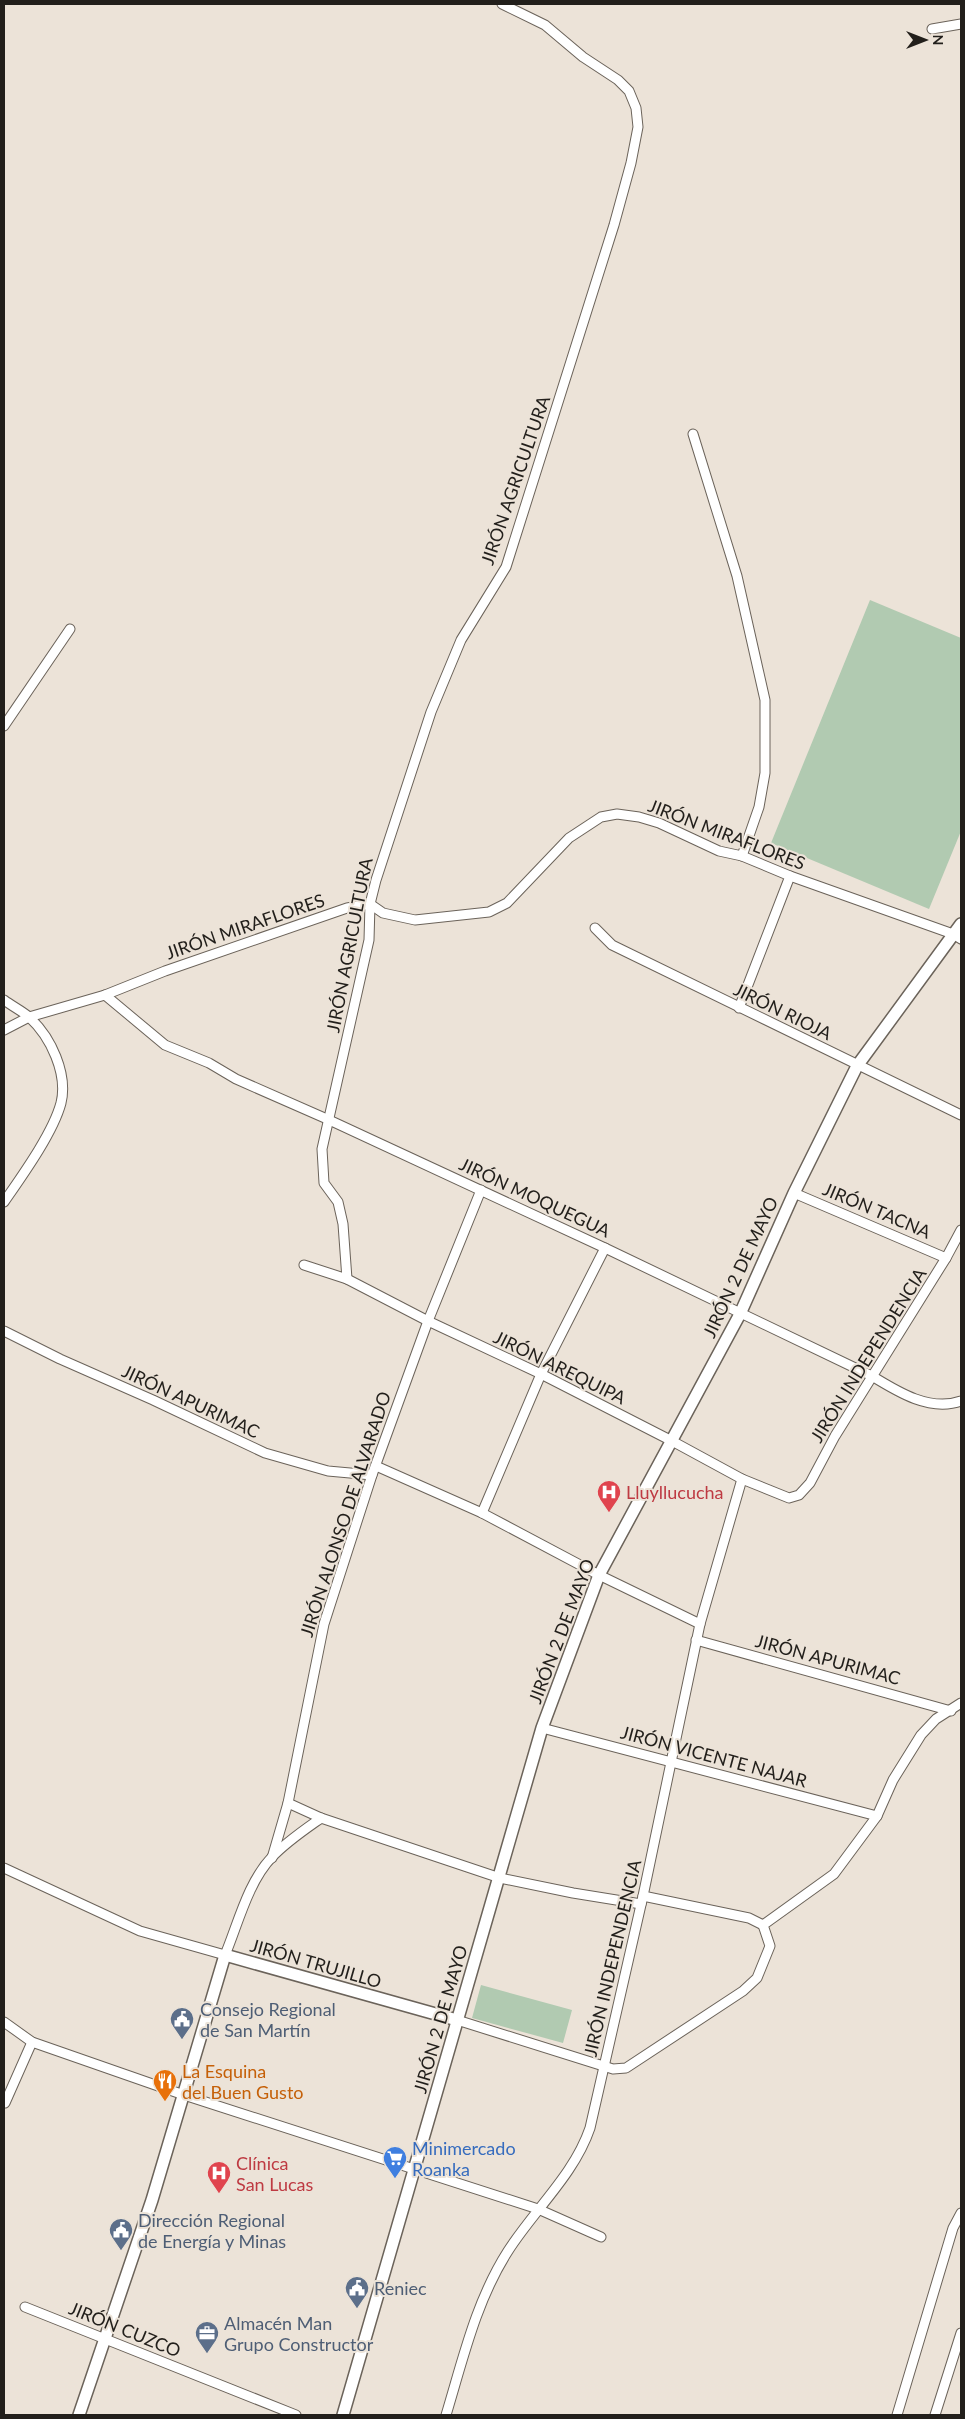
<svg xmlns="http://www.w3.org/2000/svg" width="965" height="2419" font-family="Lato,sans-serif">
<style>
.green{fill:#b1cab1}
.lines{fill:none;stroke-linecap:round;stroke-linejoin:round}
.street-casing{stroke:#6b635a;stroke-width:11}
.secondary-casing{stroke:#6b635a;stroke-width:14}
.street{stroke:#fff;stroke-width:9}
.secondary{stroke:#fff;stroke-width:11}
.labels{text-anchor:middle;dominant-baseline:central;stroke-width:4;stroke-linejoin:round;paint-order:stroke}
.street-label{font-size:18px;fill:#221f1b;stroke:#ece3d8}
.health-label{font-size:18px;fill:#be3a42;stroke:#ece3d8;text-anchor:start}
.service-label{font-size:18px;fill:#4e5e75;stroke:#ece3d8;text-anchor:start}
.food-label{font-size:18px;fill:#c56008;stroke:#ece3d8;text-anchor:start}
.shop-label{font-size:18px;fill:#366cbe;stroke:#ece3d8;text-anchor:start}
</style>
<rect width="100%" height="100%" fill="#ece3d8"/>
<!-- green -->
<g class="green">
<polygon points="870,600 961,638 961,831 929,909 771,843"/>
<polygon points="481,1985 572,2010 563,2043 472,2018"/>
</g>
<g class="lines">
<!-- street casing -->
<g class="street-casing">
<g id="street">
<polyline points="932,29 961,24"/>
<polyline points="693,434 737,576 765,700 765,773 759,807 742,856"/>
<polyline points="4,726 70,629"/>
<polyline points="595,928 612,945 961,1115"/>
<path d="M105,995L165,1045L209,1063L236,1079L327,1119L605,1248L872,1376C898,1392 930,1412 961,1401"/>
<path d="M4,1000C12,1006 22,1011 29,1017C51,1037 68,1074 61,1103C53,1133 22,1176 4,1202"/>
<polyline points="739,1008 790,876"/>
<polyline points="4,1030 29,1017 105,995 165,971 347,908 370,904 383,913 415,920 489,912 507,903 569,838 601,817 617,814 639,817 659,823 719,851 742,856 790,876 953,934 961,939"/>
<polyline points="794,1193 946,1258"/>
<polyline points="304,1265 347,1279 428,1321 541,1374 672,1441 742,1479 789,1498 799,1495 810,1483 835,1436 946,1258 961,1230"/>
<polyline points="347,1279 343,1224 338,1202 324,1183 322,1149 369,940 370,904 376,880 431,712 461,640 506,567 614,225 631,163 638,127 636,108 629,91 618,80 583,57 545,25 502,4"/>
<polyline points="4,1331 60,1359 153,1400 265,1453 328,1471 372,1475"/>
<polyline points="376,1466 482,1513 599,1575 700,1624"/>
<polyline points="482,1513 541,1374 605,1248"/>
<polyline points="696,1640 951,1711"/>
<polyline points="542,1728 877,1816"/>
<polyline points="288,1803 321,1818 500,1878 573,1893 641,1904"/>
<polyline points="272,1858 288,1803 324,1624 372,1475 428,1321 481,1190"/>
<path d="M4,1868L140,1931L225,1955C238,1924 248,1882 272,1857C286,1842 304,1830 321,1818"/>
<polyline points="643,1896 749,1918 763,1925"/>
<polyline points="457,2020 613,2069 626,2068 743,1991 757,1978 770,1946 763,1925 834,1874 877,1816 893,1780 921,1735 936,1719 961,1703"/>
<polyline points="4,2022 32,2042 184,2095 538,2209 601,2237"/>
<polyline points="5,2103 32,2042"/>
<polyline points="25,2307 296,2415"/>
<path d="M446,2415C463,2359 476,2301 508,2251C534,2210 574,2175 590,2128L643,1896L700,1624L742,1479"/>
<polyline points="897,2415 953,2228 961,2213"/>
<polyline points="935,2415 961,2333"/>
</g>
</g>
<!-- secondary casing -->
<g class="secondary-casing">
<g id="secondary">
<polyline points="79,2415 152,2200 225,1955 457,2020"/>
<polyline points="343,2415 542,1728 599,1575 740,1314 794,1193 857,1066 961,924"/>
</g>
</g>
<!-- street -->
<use href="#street" class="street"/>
<!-- secondary -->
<use href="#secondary" class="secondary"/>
</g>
<!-- icons -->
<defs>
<g id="hospital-pin" transform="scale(1.25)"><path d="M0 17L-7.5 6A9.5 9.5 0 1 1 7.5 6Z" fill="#e0444e" stroke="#ece3d8"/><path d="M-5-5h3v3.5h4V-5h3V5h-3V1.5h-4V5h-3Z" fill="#fff"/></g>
<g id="civic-pin" transform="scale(1.25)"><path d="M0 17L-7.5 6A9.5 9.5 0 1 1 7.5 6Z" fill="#5c6f8a" stroke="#ece3d8"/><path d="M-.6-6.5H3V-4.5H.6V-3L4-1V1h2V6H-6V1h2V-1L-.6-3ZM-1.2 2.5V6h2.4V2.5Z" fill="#fff"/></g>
<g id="restaurant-pin" transform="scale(1.25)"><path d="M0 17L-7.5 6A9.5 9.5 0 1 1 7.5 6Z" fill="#e8710a" stroke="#ece3d8"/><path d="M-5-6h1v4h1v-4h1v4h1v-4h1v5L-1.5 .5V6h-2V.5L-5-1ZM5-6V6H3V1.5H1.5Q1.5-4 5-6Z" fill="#fff"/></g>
<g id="supermarket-pin" transform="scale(1.25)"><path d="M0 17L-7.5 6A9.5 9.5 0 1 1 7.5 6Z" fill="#3f7fe0" stroke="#ece3d8"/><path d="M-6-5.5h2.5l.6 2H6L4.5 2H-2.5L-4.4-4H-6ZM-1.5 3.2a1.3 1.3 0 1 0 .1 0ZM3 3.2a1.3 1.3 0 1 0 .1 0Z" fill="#fff"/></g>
<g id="office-pin" transform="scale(1.25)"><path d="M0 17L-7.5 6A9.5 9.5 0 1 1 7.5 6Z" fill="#5c6f8a" stroke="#ece3d8"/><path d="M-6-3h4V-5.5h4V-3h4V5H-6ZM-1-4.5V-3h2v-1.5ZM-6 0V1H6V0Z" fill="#fff"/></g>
</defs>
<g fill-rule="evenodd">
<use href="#hospital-pin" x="609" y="1492"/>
<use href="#civic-pin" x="182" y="2019"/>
<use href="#restaurant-pin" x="165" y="2081"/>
<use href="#supermarket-pin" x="395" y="2158"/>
<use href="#hospital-pin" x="219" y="2173"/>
<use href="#civic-pin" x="121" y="2230"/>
<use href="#civic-pin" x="357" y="2288"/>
<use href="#office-pin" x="207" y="2333"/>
</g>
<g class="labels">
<!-- street labels -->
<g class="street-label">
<text transform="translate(515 480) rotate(-71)">JIRÓN AGRICULTURA</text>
<text transform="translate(727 834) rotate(21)">JIRÓN MIRAFLORES</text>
<text transform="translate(245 926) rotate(-19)">JIRÓN MIRAFLORES</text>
<text transform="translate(349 945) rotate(-79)">JIRÓN AGRICULTURA</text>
<text transform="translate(783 1011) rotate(26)">JIRÓN RIOJA</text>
<text transform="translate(535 1197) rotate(25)">JIRÓN MOQUEGUA</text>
<text transform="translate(877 1210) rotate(23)">JIRÓN TACNA</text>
<text transform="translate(740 1267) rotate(-65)">JIRÓN 2 DE MAYO</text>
<text transform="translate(868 1355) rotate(-58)">JIRÓN INDEPENDENCIA</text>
<text transform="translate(560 1367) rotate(26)">JIRÓN AREQUIPA</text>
<text transform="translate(191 1401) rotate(25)">JIRÓN APURIMAC</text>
<text transform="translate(345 1514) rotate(-72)">JIRÓN ALONSO DE ALVARADO</text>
<text transform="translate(561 1631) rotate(-69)">JIRÓN 2 DE MAYO</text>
<text transform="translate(828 1659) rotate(15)">JIRÓN APURIMAC</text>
<text transform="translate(714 1756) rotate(15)">JIRÓN VICENTE NAJAR</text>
<text transform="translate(612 1958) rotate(-77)">JIRÓN INDEPENDENCIA</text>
<text transform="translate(316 1963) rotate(16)">JIRÓN TRUJILLO</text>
<text transform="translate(440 2019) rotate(-74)">JIRÓN 2 DE MAYO</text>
<text transform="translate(125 2329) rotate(22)">JIRÓN CUZCO</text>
</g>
<!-- health labels -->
<g class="health-label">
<text x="626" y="1492">Lluyllucucha</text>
<text x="236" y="2163">Clínica<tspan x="236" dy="21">San Lucas</tspan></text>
</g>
<!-- service labels -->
<g class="service-label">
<text x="200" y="2009">Consejo Regional<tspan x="200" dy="21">de San Martín</tspan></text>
<text x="138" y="2220">Dirección Regional<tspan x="138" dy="21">de Energía y Minas</tspan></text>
<text x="374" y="2288">Reniec</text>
<text x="224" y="2323">Almacén Man<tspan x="224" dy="21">Grupo Constructor</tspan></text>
</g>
<!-- food labels -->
<g class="food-label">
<text x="182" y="2071">La Esquina<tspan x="182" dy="21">del Buen Gusto</tspan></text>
</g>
<!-- shop labels -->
<g class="shop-label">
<text x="412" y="2148">Minimercado<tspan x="412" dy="21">Roanka</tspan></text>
</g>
</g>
<!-- border -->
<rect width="965" height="2419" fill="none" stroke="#221f1b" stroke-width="10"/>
<!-- north arrow -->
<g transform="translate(925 40) rotate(90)" stroke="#ece3d8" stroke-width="4" paint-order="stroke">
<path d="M0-4L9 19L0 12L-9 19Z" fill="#221f1b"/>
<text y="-8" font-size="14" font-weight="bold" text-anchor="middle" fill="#221f1b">N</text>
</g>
</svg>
